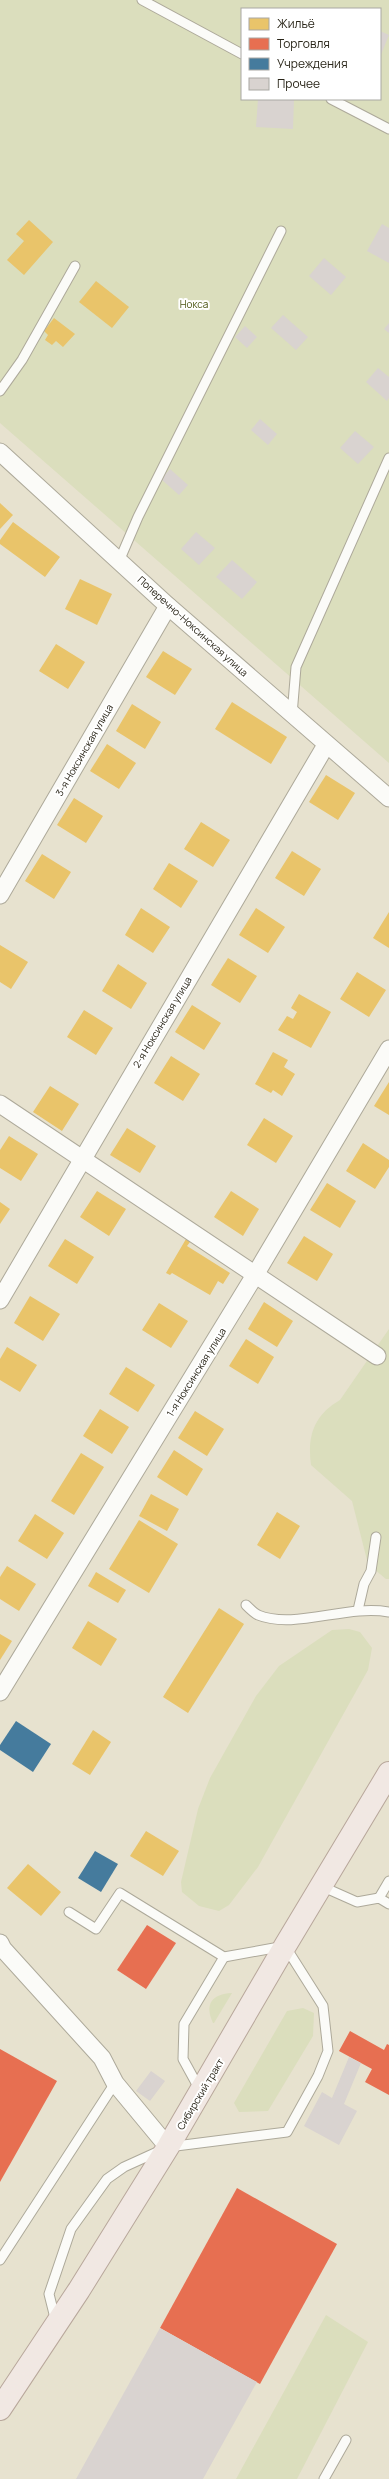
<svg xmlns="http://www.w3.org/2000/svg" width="389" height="2479" font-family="Manrope,sans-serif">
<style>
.green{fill:#dbdebd;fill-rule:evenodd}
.homes{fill:#e9c46a}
.shops{fill:#e76f51}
.public{fill:#457b9d}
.building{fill:#d9d3d0}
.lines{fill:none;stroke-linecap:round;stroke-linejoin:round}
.lane-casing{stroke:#ada99a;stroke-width:11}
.street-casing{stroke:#ada99a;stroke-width:19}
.primary-casing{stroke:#b8a79b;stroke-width:24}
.lane{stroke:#fbfbf8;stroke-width:9}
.street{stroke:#fbfbf8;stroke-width:17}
.primary{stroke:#f1e8e3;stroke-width:22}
.labels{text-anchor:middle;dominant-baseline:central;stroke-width:4;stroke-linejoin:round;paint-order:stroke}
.park-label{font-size:10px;fill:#4b5512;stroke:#fff}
.street-label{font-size:10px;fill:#292518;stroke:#fff}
</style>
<rect width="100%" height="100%" fill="#e7e2cf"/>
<!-- green -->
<g class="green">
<path d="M0,0H389V763L0,423ZM242,9H380V99H242Z"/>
<path d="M389,1329V1579H386L368,1564L352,1501L311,1465C307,1436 314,1415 340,1400Z"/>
<polygon points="349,1629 360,1632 372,1648 368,1670 258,1867 229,1905 219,1911 199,1906 182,1892 181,1882 198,1809 210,1778 256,1696 279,1666 332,1630"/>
<path d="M232,1993L214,2023H213C204,2004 212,1994 232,1993Z"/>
<polygon points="303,2008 314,2013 313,2036 268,2111 239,2112 234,2103 287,2011"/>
<polygon points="326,2315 368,2342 297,2479 236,2479"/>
</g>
<!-- homes -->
<g class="homes">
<polygon points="29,220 53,242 24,275 7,260 24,241 16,234"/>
<polygon points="96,281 129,307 112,328 79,302"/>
<polygon points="54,318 75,334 63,347 56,341 52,345 45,340 48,335 44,331"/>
<polygon points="0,503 13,515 0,529"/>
<polygon points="13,522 60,557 45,577 0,544 0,540"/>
<polygon points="80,579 112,594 97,625 65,609"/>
<polygon points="56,644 85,662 68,689 39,671"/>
<polygon points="163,651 192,669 175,695 146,677"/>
<polygon points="232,702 287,737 271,764 215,729"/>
<polygon points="132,704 161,722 145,749 116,731"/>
<polygon points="107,744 136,763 119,789 90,771"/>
<polygon points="326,775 355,793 338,820 309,802"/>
<polygon points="74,798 103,816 86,843 57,825"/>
<polygon points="201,822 230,840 213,867 184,849"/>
<polygon points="292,851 321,869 304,896 275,878"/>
<polygon points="42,854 71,872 54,899 25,881"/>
<polygon points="169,863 198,881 181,908 153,889"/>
<polygon points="141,908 170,927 153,953 125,935"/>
<polygon points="256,908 285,927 268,953 239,935"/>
<polygon points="389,912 389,948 373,938"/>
<polygon points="0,945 28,962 11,989 0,982"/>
<polygon points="228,958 257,976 240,1003 211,985"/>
<polygon points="118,964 147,983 131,1009 102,991"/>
<polygon points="357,972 386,990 369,1017 340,999"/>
<polygon points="299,994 331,1012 311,1048 278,1030 287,1016 293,1019 297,1012 291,1008"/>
<polygon points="192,1005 221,1023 204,1050 175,1032"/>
<polygon points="84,1010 113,1028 96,1055 67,1037"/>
<polygon points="273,1052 288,1060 284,1067 295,1074 282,1096 273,1090 271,1093 255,1084"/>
<polygon points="171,1056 200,1074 183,1101 154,1083"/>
<polygon points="389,1082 389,1115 374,1106"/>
<polygon points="50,1086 79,1104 62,1131 33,1112"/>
<polygon points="264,1118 293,1136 276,1163 247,1145"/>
<polygon points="127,1128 156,1146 140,1173 110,1155"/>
<polygon points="9,1136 38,1154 21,1181 0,1168 0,1150"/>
<polygon points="363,1143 389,1160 389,1167 375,1189 346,1171"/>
<polygon points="327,1183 356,1201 340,1228 310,1210"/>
<polygon points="97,1191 126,1209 109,1236 80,1217"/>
<polygon points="231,1191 259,1209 243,1236 214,1217"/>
<polygon points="0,1202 10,1209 0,1224"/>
<polygon points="304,1236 333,1254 317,1281 287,1263"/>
<polygon points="65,1239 94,1257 77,1284 48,1266"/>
<polygon points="186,1239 190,1242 187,1246 230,1273 223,1284 218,1281 210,1295 172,1273 170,1275 166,1273"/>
<polygon points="30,1296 60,1314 43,1341 14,1323"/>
<polygon points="264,1302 293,1321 277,1347 248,1329"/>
<polygon points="159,1303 188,1321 171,1348 142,1330"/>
<polygon points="246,1339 274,1357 258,1384 229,1366"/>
<polygon points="7,1347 37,1365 20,1392 0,1380 0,1359"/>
<polygon points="126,1367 155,1385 138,1412 109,1394"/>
<polygon points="100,1409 129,1427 112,1454 83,1436"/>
<polygon points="195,1411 224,1429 207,1456 178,1438"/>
<polygon points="174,1450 203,1469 187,1496 157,1477"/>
<polygon points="81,1453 104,1467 74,1515 51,1501"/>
<polygon points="151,1494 179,1509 167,1531 139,1516"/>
<polygon points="277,1512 300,1526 280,1559 257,1545"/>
<polygon points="35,1514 64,1533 47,1559 18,1541"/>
<polygon points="139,1520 178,1544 149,1593 109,1569"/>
<polygon points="7,1566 36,1584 19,1611 0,1599 0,1577"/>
<polygon points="96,1572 126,1590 118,1603 88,1586"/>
<polygon points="219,1608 244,1624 188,1713 163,1697"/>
<polygon points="88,1621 117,1639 101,1666 72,1648"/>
<polygon points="0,1634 12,1641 0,1660"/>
<polygon points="93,1730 111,1742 90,1775 72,1764"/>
<polygon points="146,1831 179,1851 163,1876 130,1856"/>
<polygon points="28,1864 61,1892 41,1916 7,1888"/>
</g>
<!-- shops -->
<g class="shops">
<polygon points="147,1925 176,1943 146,1989 117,1970"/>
<polygon points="350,2031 384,2050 387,2044 389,2045 389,2095 365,2082 372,2069 339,2051"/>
<polygon points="0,2049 57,2081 0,2182"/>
<polygon points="237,2188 337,2244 260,2384 160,2328"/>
</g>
<!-- public -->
<g class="public">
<polygon points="16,1721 51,1744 33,1772 0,1750 0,1745"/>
<polygon points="95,1851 118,1864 101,1892 78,1878"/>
</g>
<!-- building -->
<g class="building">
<polygon points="380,31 389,35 380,57"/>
<polygon points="258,99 294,99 293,129 256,127"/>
<polygon points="382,224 389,228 389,263 367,251"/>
<polygon points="324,258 346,277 331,295 309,276"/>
<polygon points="283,315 308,337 296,350 271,328"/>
<polygon points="389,323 389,333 384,329"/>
<polygon points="245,326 257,337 247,348 235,337"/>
<polygon points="378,368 389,377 389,398 387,401 366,382"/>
<polygon points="260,419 277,434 268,445 251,430"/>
<polygon points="355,431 374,447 358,464 340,448"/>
<polygon points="170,469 188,485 179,495 161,479"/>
<polygon points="196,532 215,548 199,565 181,549"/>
<polygon points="232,560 257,582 242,599 216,577"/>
<polygon points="349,2057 361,2063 344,2104 357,2111 339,2145 304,2126 322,2092 332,2098"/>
<polygon points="151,2071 165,2081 150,2101 136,2091"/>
<polygon points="160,2328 257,2382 203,2479 76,2479"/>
</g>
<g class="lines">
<!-- lane casing -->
<g class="lane-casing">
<g id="lane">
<polyline points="142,0 242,54"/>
<polyline points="331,99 389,129"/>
<polyline points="0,391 22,360 75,266"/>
<polyline points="120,559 138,517 281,231"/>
<polyline points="292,715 296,667 389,458"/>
<path d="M246,1605C249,1608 254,1613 258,1615C295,1630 347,1604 389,1612"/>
<polyline points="358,1610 364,1584 371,1571 376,1537"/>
<polyline points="321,1886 357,1902 379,1898 389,1904"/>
<polyline points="379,1898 389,1881"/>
<polyline points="200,2090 183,2059 184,2024 224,1957"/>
<polyline points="0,2260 115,2083"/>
<polyline points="56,2322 49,2294 71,2229 107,2179 124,2167 168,2147 287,2132 318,2076 328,2051 323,2006 285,1946 224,1957 120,1893 96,1929 69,1912"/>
<polyline points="324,2479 346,2440"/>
</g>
</g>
<!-- street casing -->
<g class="street-casing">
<g id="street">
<polyline points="0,452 168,606 389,798"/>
<polyline points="0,895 168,606"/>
<polyline points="0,1104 377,1356"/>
<polyline points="0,1300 326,745"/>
<polyline points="0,1692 255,1275 389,1049"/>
<polyline points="0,1943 3,1949 102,2058 115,2083 168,2147"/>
</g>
</g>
<!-- primary casing -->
<g class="primary-casing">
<polyline id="primary" points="0,2409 79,2290 168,2147 285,1946 389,1773"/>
</g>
<!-- lane -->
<use href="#lane" class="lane"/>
<!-- street -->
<use href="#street" class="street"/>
<!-- primary -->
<use href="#primary" class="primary"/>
</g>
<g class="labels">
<!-- park labels -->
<g class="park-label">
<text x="194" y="304">Нокса</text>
</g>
<!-- street labels -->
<g class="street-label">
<text transform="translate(193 626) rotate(42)">Поперечно-Ноксинская улица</text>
<text transform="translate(84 750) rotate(-60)">3-я Ноксинская улица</text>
<text transform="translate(162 1022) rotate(-59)">2-я Ноксинская улица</text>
<text transform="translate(196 1372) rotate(-58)">1-я Ноксинская улица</text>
<text transform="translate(200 2094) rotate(-59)">Сибирский тракт</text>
</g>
</g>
<!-- legend -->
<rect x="241" y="8" width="140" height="92" fill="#ffffff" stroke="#a9a8a3"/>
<rect x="249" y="18" width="20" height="12" fill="#e9c46a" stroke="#a9a8a3"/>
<text x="277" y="28" font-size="12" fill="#292518">Жильё</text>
<rect x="249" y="38" width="20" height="12" fill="#e76f51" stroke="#a9a8a3"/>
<text x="277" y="48" font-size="12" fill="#292518">Торговля</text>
<rect x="249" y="58" width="20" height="12" fill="#457b9d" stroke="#a9a8a3"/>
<text x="277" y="68" font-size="12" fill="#292518">Учреждения</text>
<rect x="249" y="78" width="20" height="12" fill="#d9d3d0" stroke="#a9a8a3"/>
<text x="277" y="88" font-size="12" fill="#292518">Прочее</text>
</svg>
